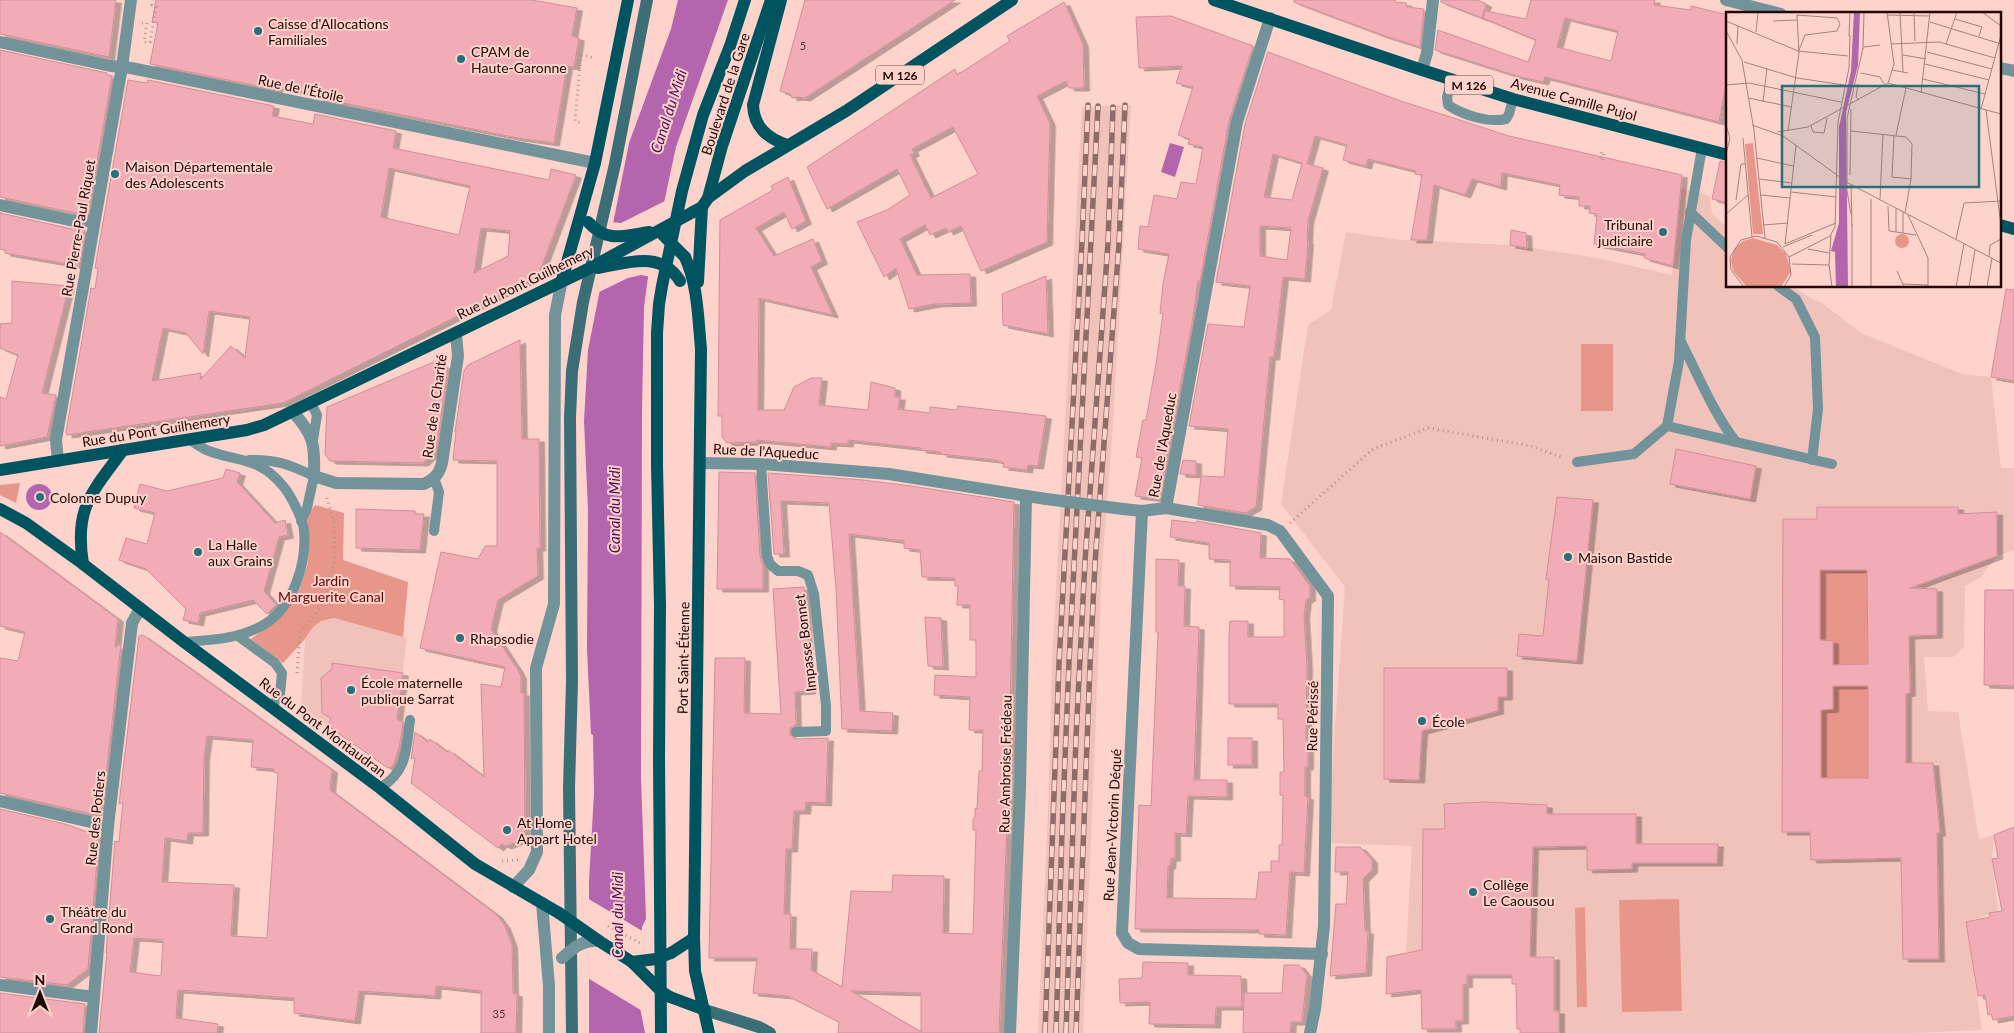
<svg xmlns="http://www.w3.org/2000/svg" width="2014" height="1033" font-family="Lato,sans-serif">
<style>
.built{fill:#f1c2ba}
.green{fill:#e89689}
.water{fill:#b365ae}
.pier{fill:#fed3cb}
.building{fill:#f2acb6;stroke:#d18e98;fill-rule:evenodd;filter:url(#shadow)}
.lines{fill:none;stroke-linecap:round;stroke-linejoin:round}
.path{stroke:#b6918b;stroke-width:3;stroke-dasharray:1 4;stroke-linecap:butt}
.service{stroke:#729399;stroke-width:10}
.minor{stroke:#729399;stroke-width:12}
.secondary{stroke:#3b6e77;stroke-width:12}
.primary{stroke:#00545f;stroke-width:12}
.rail-casing{stroke:#8e6d68;stroke-width:5.5}
.rail{stroke:#fed3cb;stroke-width:4;stroke-dasharray:11;stroke-linecap:butt}
.path-bridge{stroke:#b6918b;stroke-width:3;stroke-dasharray:1 4;stroke-linecap:butt}
.minor-bridge{stroke:#729399;stroke-width:12}
.primary-bridge{stroke:#00545f;stroke-width:12}
.poi-dot{fill:#276f7b;stroke:#fed3cb;stroke-width:2}
.labels{text-anchor:middle;dominant-baseline:central;stroke-width:4;stroke-linejoin:round;paint-order:stroke}
.number-label{font-size:11px;fill:#553233}
.shield{fill:#fed3cb;stroke:#634642;stroke-width:1}
.shield-label{font-size:12px;font-weight:bold;fill:#210907}
.poi-label{font-size:14px;fill:#210907;stroke:#fed3cb;text-anchor:start}
.street-label{font-size:14px;fill:#210907;stroke:#fed3cb}
.park-label{font-size:14px;fill:#680000;stroke:#fed3cb}
.water-label{font-size:15px;font-style:italic;fill:#540a52;stroke:#fed3cb}
.inset-road{fill:none;stroke:#a6827d;stroke-width:1}
.view{fill:#276f7b;fill-opacity:0.15;stroke:#276f7b;stroke-width:2.5}
.inset-edge{fill:none;stroke:#210907;stroke-width:2.5}
</style>
<defs>
<filter id="shadow"><feDropShadow dx="5.5" dy="3" stdDeviation="0" flood-color="#0004"/></filter>
</defs>
<rect width="100%" height="100%" fill="#fed3cb"/>
<!-- built -->
<g class="built">
<polygon points="1131,105 1112,439 1102,568 1083,1033 1038,1033 1048,813 1052,662 1082,107"/>
<polygon points="1681,188 1710,196 1712,214 1728,228 1728,286 1792,286 1812,299 1822,303 1861,333 1962,374 1991,377 2001,468 2014,468 2014,550 1997,556 1981,577 1965,586 1964,647 1953,657 1924,657 1928,711 1958,712 1979,839 1994,835 1992,859 1998,911 1966,922 1982,1030 1913,1033 1559,1033 1559,1010 1556,1010 1557,957 1406,952 1412,846 1331,843 1331,785 1345,587 1281,504 1308,325 1331,310 1346,232 1402,240 1510,245 1593,257 1672,275"/>
<polygon points="334,618 407,638 391,767 388,768 301,708 305,639 312,628 321,621"/>
</g>
<!-- green -->
<g class="green">
<rect x="1581" y="344" width="32" height="67"/>
<polygon points="20,483 16,503 0,495 0,485"/>
<polygon points="315,505 344,513 343,560 408,582 403,637 334,618 321,621 312,628 305,639 283,663 251,639 275,621 290,606 300,588 308,563 309,537 307,517"/>
<polygon points="1820,570 1867,570 1868,664 1833,665 1833,642 1820,640"/>
<polygon points="1833,686 1868,686 1868,778 1821,778 1821,710 1833,709"/>
<polygon points="1679,899 1682,1011 1622,1012 1619,900"/>
<polygon points="1585,907 1587,1007 1577,1007 1575,908"/>
</g>
<!-- water -->
<g class="water">
<polygon points="678,0 728,0 676,147 648,277 644,307 642,411 641,777 646,919 642,927 640,1007 645,1033 589,1033 589,881 594,793 593,735 591,734 587,649 588,510 584,421 588,350 629,143 671,29"/>
<polygon points="1170,143 1184,147 1175,177 1161,172"/>
<circle cx="39" cy="497" r="13"/>
</g>
<!-- pier -->
<g class="pier">
<polygon points="667,200 651,277 641,275 628,278 597,293 611,222 621,223"/>
<polygon points="587,898 644,932 644,1012 586,977"/>
</g>
<!-- building -->
<g class="building">
<polygon points="0,0 116,0 109,57 0,34"/>
<polygon points="156,0 532,0 577,8 572,36 579,38 574,67 567,66 554,143 518,138 318,98 318,95 277,87 277,90 150,64 158,23 152,22"/>
<polygon points="805,0 955,0 805,98 798,97 792,98 790,94 780,91"/>
<polygon points="1294,0 1395,0 1395,2 1406,3 1407,7 1424,9 1420,47 1382,35 1294,2"/>
<polygon points="1441,0 1478,0 1486,4 1482,18 1441,2"/>
<path d="M1531,0H1655L1654,5L1691,10V6L1728,15V89H1725L1719,122L1545,77L1543,82L1517,76L1435,50L1438,30L1528,62L1536,40L1483,18L1485,11L1526,19ZM1565,18L1618,31L1611,61L1557,47Z"/>
<path d="M1064,2L1083,44L1084,88H1069L1066,81L1037,96L1050,123L1047,242L981,271L961,226L948,232L946,228L930,235L925,225L900,239L917,275L970,274L971,303L935,304L909,309L896,268L884,277L857,222L887,210L910,195L897,169L827,209L807,167L955,69L957,75L1010,41L1007,36ZM953,127L978,174L931,198L910,155L914,153L912,149Z"/>
<polygon points="1171,16 1253,46 1229,121 1200,281 1198,281 1192,323 1159,499 1135,496 1142,458 1136,457 1143,420 1146,420 1156,364 1163,314 1160,313 1163,284 1169,254 1138,249 1140,226 1148,227 1154,195 1177,199 1181,182 1196,184 1203,147 1188,144 1190,139 1178,135 1193,87 1176,83 1182,66 1139,68 1136,17"/>
<polygon points="0,50 107,73 107,75 112,76 88,213 75,213 0,197"/>
<path d="M1268,52L1401,101L1509,136L1682,175L1673,266L1644,258L1645,254L1594,244L1597,214L1589,213L1590,206H1579V197L1559,195L1560,185L1502,173L1501,187L1472,179L1465,195L1434,185L1427,240H1411L1422,175L1415,174L1416,171L1368,159L1366,166L1343,160L1347,145L1315,136L1307,164L1323,168L1308,221L1307,241H1308L1305,279L1283,277L1274,357H1270L1256,507L1246,513L1198,505L1201,476L1224,477L1228,429L1189,426L1208,324L1244,327L1250,286L1216,282L1245,124ZM1273,154L1302,163L1292,200L1264,197ZM1260,226L1291,228L1287,260L1260,256Z"/>
<path d="M128,80L147,83L148,80L274,106L272,116L313,124L315,114L396,131L393,148L549,180L551,169L576,175L538,276L283,403L67,435L66,432L91,288L95,289L98,269L95,268ZM389,168L470,186L459,235L381,217ZM481,228L510,231L508,256L474,273ZM209,311L250,317L245,358L231,346L200,380L201,373L152,381L163,328L186,333L203,354Z"/>
<polygon points="1720,161 1728,163 1728,203 1712,199"/>
<polygon points="788,177 806,221 792,229 784,212 756,228 774,256 813,239 822,261 811,267 833,315 759,298 758,410 784,410 794,387 811,378 822,378 819,405 868,410 871,382 895,388 895,397 900,397 898,409 930,413 930,407 957,410 958,406 1046,416 1038,466 1028,465 1027,470 1003,467 1004,463 995,460 941,454 941,452 921,450 921,448 848,440 848,444 831,443 831,447 757,440 757,442 727,443 722,437 722,416 718,416 720,220 773,190 771,186"/>
<polygon points="0,213 72,229 85,229 79,266 5,253 5,250 0,249"/>
<polygon points="1511,230 1526,233 1527,248 1510,245"/>
<polygon points="1046,276 1048,334 1003,325 1002,294"/>
<polygon points="12,281 69,286 42,393 56,395 47,437 0,446 0,397 6,399 18,355 0,348 0,324 12,323"/>
<polygon points="2006,289 2014,290 2014,381 1991,377"/>
<polygon points="520,340 522,439 539,439 540,548 537,548 538,576 498,600 491,629 518,670 521,676 521,693 524,693 525,835 519,835 519,841 506,846 502,844 498,848 411,783 415,758 411,759 415,732 428,742 430,739 447,752 448,750 484,777 481,684 501,687 505,667 420,648 441,552 478,559 485,546 497,546 497,461 453,460 456,431 455,432 464,371 468,365"/>
<polygon points="436,361 448,368 436,451 423,463 330,461 325,454 327,407"/>
<polygon points="1676,449 1756,466 1750,499 1670,484"/>
<polygon points="1183,460 1196,461 1196,475 1180,474"/>
<polygon points="226,469 240,473 237,482 275,523 285,520 288,535 279,537 264,591 276,605 267,614 253,600 200,613 198,623 183,620 186,609 146,569 119,560 126,538 147,544 155,513 134,508 140,484 167,491 223,478"/>
<polygon points="719,472 755,473 760,556 763,566 763,589 717,589"/>
<path d="M768,473L863,480L911,486L1014,502L1009,773L999,1033H838L839,1022L788,996L753,993L757,958H709L715,658H745L744,713L781,714L773,589L804,587L810,691L795,692L796,725L790,728V735L796,739L828,738L826,803L806,802L805,811H794L792,849H786L784,914H791L790,949H812L811,970L842,987L851,891L892,892L893,875L944,876L943,933L973,934L976,830H973V819L975,817V808L977,809L979,771H982L983,730H969L970,697L934,695L935,675L976,677V640H970V605H957L958,586H955V578L922,577L920,550L904,548V541L849,534L860,711L893,713L892,731L842,729L836,588L829,503L781,501L784,554H774ZM851,991L921,993V1032Z"/>
<polygon points="1557,497 1593,500 1577,661 1517,656 1519,634 1543,636 1549,580 1546,579"/>
<path d="M1817,507H1958V514L1997,512V556L1910,588L1937,589V635L1909,636L1910,693L1906,694V763H1933L1940,833H1937L1939,959H1903L1901,858L1811,860L1810,832H1782L1783,519H1817ZM1820,570H1867L1868,664L1833,665V641L1820,640ZM1833,686H1868V778H1821V710L1833,709Z"/>
<polygon points="356,509 415,511 415,514 424,514 420,550 356,548"/>
<polygon points="1172,520 1196,523 1197,521 1261,533 1260,558 1290,559 1310,586 1310,598 1306,600 1304,616 1307,666 1306,740 1308,740 1308,767 1305,767 1305,796 1308,797 1304,873 1290,872 1286,935 1259,934 1259,930 1135,929 1139,805 1151,806 1158,632 1156,632 1156,559 1179,560 1178,586 1185,586 1184,626 1199,627 1194,780 1227,780 1227,797 1188,796 1186,834 1175,833 1175,858 1171,858 1170,866 1168,866 1167,898 1256,899 1259,872 1271,872 1271,861 1279,861 1279,845 1282,845 1283,795 1280,795 1280,772 1284,772 1283,719 1278,719 1278,704 1229,704 1229,637 1230,621 1248,621 1248,637 1284,637 1284,600 1279,599 1280,587 1230,586 1230,560 1209,559 1209,543 1170,537"/>
<polygon points="0,532 118,619 115,647 121,644 102,810 92,814 0,793 0,658 18,661 25,632 0,626"/>
<polygon points="1985,590 2014,590 2014,686 1984,685"/>
<polygon points="925,617 941,618 943,667 928,666"/>
<path d="M143,635L332,770L330,790L497,915L505,926L512,945L513,993L517,994L516,1033H481V991L436,986L435,996L359,991L355,1021L294,1013V998L178,990L176,1018L218,1024L217,1033H99L107,952L106,953L115,841L119,842L123,802L119,804L139,636ZM207,736L253,740L251,767L274,769L273,772L278,773L267,938L231,936L234,885L162,882L165,838L187,841L188,833H203L204,757ZM134,938L163,940L161,976L130,972Z"/>
<polygon points="332,663 403,673 397,719 403,723 399,748 393,766 388,768 328,726 331,718 322,713 321,678 332,669"/>
<polygon points="1384,668 1507,668 1507,697 1498,697 1498,711 1422,731 1419,780 1384,779"/>
<rect x="1228" y="738" width="24" height="27"/>
<polygon points="1485,802 1547,805 1547,814 1636,814 1636,844 1718,844 1717,863 1632,863 1632,869 1587,870 1587,846 1533,847 1530,957 1554,957 1554,1011 1559,1011 1559,1033 1520,1033 1520,1029 1517,1029 1516,984 1512,984 1512,975 1467,975 1467,985 1463,984 1463,1021 1456,1021 1456,1029 1422,1029 1421,990 1386,994 1387,957 1422,950 1423,829 1445,829 1444,804"/>
<polygon points="0,809 65,824 99,836 88,969 67,985 0,977"/>
<polygon points="2014,827 2014,1016 1993,1020 1991,1014 1988,1015 1985,995 1978,996 1966,922 1990,917 1989,913 2002,911 1992,859 1998,858 1994,835"/>
<polygon points="1336,847 1360,847 1372,860 1372,870 1363,879 1365,931 1368,931 1366,973 1330,976 1336,904 1346,904 1348,872 1335,872"/>
<polygon points="1143,962 1188,963 1188,975 1241,976 1242,1007 1216,1007 1215,1025 1149,1024 1150,1002 1120,1003 1119,979 1142,978"/>
<polygon points="1284,965 1299,965 1307,975 1302,1022 1291,1022 1290,1033 1243,1033 1244,993 1282,993"/>
<polygon points="0,993 85,1004 83,1033 0,1033"/>
</g>
<g class="lines">
<!-- path -->
<g class="path">
<polyline points="142,23 147,23 144,42 150,42 156,7 152,5 153,0"/>
<polyline points="576,54 581,55 575,121 582,123"/>
<polyline points="581,55 595,58"/>
<polyline points="1722,107 1728,108"/>
<polyline points="1727,124 1728,120"/>
<polyline points="1600,158 1602,151"/>
<polyline points="1603,160 1604,151"/>
<polyline points="1658,170 1659,169"/>
<polyline points="1290,523 1373,449 1428,428 1531,446 1564,458"/>
<polyline points="297,673 300,633 324,603 335,559 334,523 326,495"/>
<polyline points="502,861 518,860"/>
</g>
<!-- service -->
<g class="service">
<path d="M1452,80L1447,97L1448,105C1463,115 1488,123 1506,119L1509,114L1513,99"/>
<polyline points="1690,212 1728,248"/>
<polyline points="1778,286 1796,299 1815,337 1818,409 1812,460"/>
<path d="M1680,340C1698,374 1712,411 1736,442"/>
<polyline points="311,403 317,415 313,440"/>
<polyline points="1667,426 1832,464"/>
<path d="M249,460C277,459 290,465 314,476L307,508L301,521"/>
<polyline points="1577,462 1634,454 1667,426 1679,361 1686,240 1702,148"/>
<polyline points="761,464 767,556 770,564 778,571 798,571 808,575 814,594 826,706 826,731 796,732"/>
<polyline points="434,531 439,492 434,478"/>
<polyline points="238,636 275,663 282,673 280,694 272,707"/>
<path d="M184,642C212,640 240,639 265,624C294,606 307,562 304,530C303,519 290,494 283,486C260,457 238,462 209,451C202,449 195,443 189,439"/>
<path d="M380,788C408,771 406,749 410,720"/>
</g>
<!-- minor -->
<g class="minor">
<polyline points="1726,0 1781,14"/>
<polyline points="0,42 111,66 131,68 595,163"/>
<polyline points="2000,68 2014,71"/>
<polyline points="1422,70 1427,53 1433,0"/>
<polyline points="0,205 74,221 94,221"/>
<path d="M293,412C314,435 315,445 314,476L336,483L424,484C434,479 439,475 442,463L458,356L456,334"/>
<polyline points="58,461 56,440 122,67 131,0"/>
<polyline points="700,463 761,464 889,474 1046,499"/>
<polyline points="1166,508 1237,122 1270,18"/>
<polyline points="1123,509 1142,511 1166,508 1268,525 1280,531 1328,596 1324,926 1315,1009 1310,1033"/>
<polyline points="1142,511 1122,933 1128,943 1139,949 1322,954"/>
<polyline points="0,801 108,826"/>
<polyline points="513,887 529,870 537,852 536,668 554,604 555,315 562,280"/>
<polyline points="542,903 549,986 549,1033"/>
<polyline points="0,985 94,997"/>
<polyline points="91,1033 108,826 132,623 140,609"/>
<polyline points="1010,1033 1020,788 1026,496"/>
</g>
<!-- secondary -->
<g class="secondary">
<polyline points="705,1010 759,1027 770,1033"/>
<polyline points="572,1033 569,788 572,681 570,418 572,371 583,302 615,164 647,0"/>
</g>
<!-- primary -->
<g class="primary">
<path d="M781,0L753,105C754,127 767,138 787,145"/>
<polyline points="1214,0 1422,70 1513,99 1728,155"/>
<polyline points="708,198 722,146 771,0"/>
<polyline points="693,212 702,207 708,198 745,171 846,111 1012,0"/>
<polyline points="2000,225 2014,229"/>
<path d="M685,257C698,286 698,318 701,349L694,938L695,971L709,1033"/>
<polyline points="562,280 595,163 628,0"/>
<polyline points="698,282 702,207"/>
<polyline points="0,470 247,430 264,425 586,270"/>
<polyline points="0,509 26,523 83,564 184,642 380,788 475,864 559,913"/>
<path d="M83,564C74,507 92,493 123,450"/>
<polyline points="599,941 632,962"/>
<polyline points="671,953 694,938"/>
<polyline points="670,997 705,1010"/>
<polyline points="661,1033 659,758 660,605 657,465 657,333 659,304 662,286 682,191 703,115 730,46 745,0"/>
</g>
<!-- rail casing -->
<g class="rail-casing">
<g id="rail">
<polyline points="1045,1033 1059,663 1082,241 1088,105"/>
<polyline points="1056,1033 1062,831 1069,662 1098,106"/>
<polyline points="1066,1033 1076,737 1085,561 1108,243 1113,107"/>
<polyline points="1076,1033 1090,665 1095,563 1119,244 1125,105"/>
</g>
</g>
<!-- rail -->
<use href="#rail" class="rail"/>
<!-- path-bridge -->
<polyline class="path-bridge" points="608,926 642,944"/>
<!-- minor-bridge -->
<g class="minor-bridge">
<polyline points="1046,499 1123,509"/>
<path d="M562,958C573,948 584,939 599,941"/>
</g>
<!-- primary-bridge -->
<g class="primary-bridge">
<path d="M588,222C607,243 623,236 649,232"/>
<polyline points="659,231 685,257"/>
<path d="M598,268C627,263 661,250 680,281"/>
<polyline points="586,270 693,212"/>
<polyline points="559,913 599,941"/>
<polyline points="632,962 662,992 670,997"/>
<polyline points="632,962 656,959 671,953"/>
</g>
</g>
<!-- markers -->
<g class="poi-dot">
<circle cx="258" cy="31" r="5"/>
<circle cx="461" cy="59" r="5"/>
<circle cx="115" cy="174" r="5"/>
<circle cx="1663" cy="232" r="5"/>
<circle cx="40" cy="497" r="5"/>
<circle cx="198" cy="552" r="5"/>
<circle cx="1568" cy="557" r="5"/>
<circle cx="460" cy="638" r="5"/>
<circle cx="351" cy="690" r="5"/>
<circle cx="1422" cy="721" r="5"/>
<circle cx="507" cy="830" r="5"/>
<circle cx="1473" cy="892" r="5"/>
<circle cx="50" cy="919" r="5"/>
</g>
<g class="labels">
<!-- number labels -->
<g class="number-label">
<text x="803" y="45">5</text>
<text x="499" y="1013">35</text>
</g>
<!-- shield labels -->
<g class="shield">
<rect x="876" y="65.5" width="48" height="19" rx="4"/>
<rect x="1445" y="75.5" width="48" height="19" rx="4"/>
</g>
<g class="shield-label">
<text x="900" y="75">M 126</text>
<text x="1469" y="85">M 126</text>
</g>
<!-- poi labels -->
<g class="poi-label">
<text x="268" y="23">Caisse d'Allocations<tspan x="268" dy="16">Familiales</tspan></text>
<text x="471" y="51">CPAM de<tspan x="471" dy="16">Haute-Garonne</tspan></text>
<text x="125" y="166">Maison Départementale<tspan x="125" dy="16">des Adolescents</tspan></text>
<text x="1653" y="224" text-anchor="end">Tribunal<tspan x="1653" dy="16">judiciaire</tspan></text>
<text x="50" y="497">Colonne Dupuy</text>
<text x="208" y="544">La Halle<tspan x="208" dy="16">aux Grains</tspan></text>
<text x="1578" y="557">Maison Bastide</text>
<text x="470" y="638">Rhapsodie</text>
<text x="361" y="682">École maternelle<tspan x="361" dy="16">publique Sarrat</tspan></text>
<text x="1432" y="721">École</text>
<text x="517" y="822">At Home<tspan x="517" dy="16">Appart Hotel</tspan></text>
<text x="1483" y="884">Collège<tspan x="1483" dy="16">Le Caousou</tspan></text>
<text x="60" y="911">Théâtre du<tspan x="60" dy="16">Grand Rond</tspan></text>
</g>
<!-- street labels -->
<g class="street-label">
<text transform="translate(301 88) rotate(12)">Rue de l'Étoile</text>
<text transform="translate(725 94) rotate(-72)">Boulevard de la Gare</text>
<text transform="translate(1574 99) rotate(15)">Avenue Camille Pujol</text>
<text transform="translate(78 228) rotate(-80)">Rue Pierre-Paul Riquet</text>
<text transform="translate(525 282) rotate(-26)">Rue du Pont Guilhemery</text>
<text transform="translate(434 406) rotate(-82)">Rue de la Charité</text>
<text transform="translate(156 430) rotate(-9)">Rue du Pont Guilhemery</text>
<text transform="translate(1162 445) rotate(-80)">Rue de l'Aqueduc</text>
<text transform="translate(766 451) rotate(3)">Rue de l'Aqueduc</text>
<text transform="translate(805 643) rotate(-97)">Impasse Bonnet</text>
<text transform="translate(683 658) rotate(-89)">Port Saint-Étienne</text>
<text transform="translate(1312 716) rotate(-89)">Rue Périssé</text>
<text transform="translate(323 727) rotate(37)">Rue du Pont Montaudran</text>
<text transform="translate(1005 764) rotate(-89)">Rue Ambroise Frédeau</text>
<text transform="translate(95 818) rotate(-84)">Rue des Potiers</text>
<text transform="translate(1112 825) rotate(-87)">Rue Jean-Victorin Déqué</text>
</g>
<!-- park labels -->
<g class="park-label">
<text x="331" y="580">Jardin<tspan x="331" dy="16">Marguerite Canal</tspan></text>
</g>
<!-- water labels -->
<g class="water-label">
<text transform="translate(668 111) rotate(-72)">Canal du Midi</text>
<text transform="translate(614 510) rotate(-90)">Canal du Midi</text>
<text transform="translate(617 915) rotate(-90)">Canal du Midi</text>
</g>
</g>
<!-- overview -->
<g transform="translate(1726 12)">
<rect width="275" height="275" fill="#fed3cb"/>
<path d="M27,131L37,222H27L19,132ZM169 229a7 7 0 1 1 14 0a7 7 0 1 1-14 0ZM27,226L51,233L60,242L65,259L55,275H21L7,259L5,248L8,237L17,229Z" fill="#e89689"/>
<path d="M128,0H134L132,53L120,101L122,275H110L109,240L105,239L113,211V115L125,59Z" fill="#b365ae"/>
<path class="inset-road" d="M161,0L168,52L162,71M174,0L177,60M188,0L189,29M256,0L275,14M161,3L204,4M229,7L256,15L253,24M0,9L72,39L122,44M47,9L71,8M204,10L275,32M0,19L16,48L28,118L39,226M30,20L32,0M123,24L124,0M11,32L12,13M165,32L213,30L269,46M220,32L231,0M138,35L154,33M137,37L138,0M201,40L266,57M177,43L200,47M18,50L71,66L118,73M199,52L263,68M166,58L182,61M135,61L154,65L158,72M197,67L259,82M132,72L130,85L133,88M0,73L23,71L115,90M195,81L204,0M22,86L66,95M37,90L41,56M255,97L275,23M260,98L275,213M0,113L4,126L0,142M26,113L57,124L122,171L275,251M85,114L87,120L98,121L101,106M62,119L73,41L71,3L111,6L114,12L111,19L79,23L73,38M125,119L180,125L186,132L185,167L179,201M51,120L82,115L162,71L275,102M170,123L180,76M168,124L166,165L185,167M17,126L26,225M70,133L59,232L110,211M31,146L67,154M124,163L125,97M33,167L66,171M125,172L126,214M65,180L110,185M35,183L64,186M145,187V275M154,187L157,122M10,188L15,152H19M162,194L163,219L170,220M170,196V220L190,223M0,202L22,183M125,202L121,179V106L137,36M182,203L202,246V275M37,213L62,211M177,221V200M105,223L103,253L106,275M230,227L238,191L275,189M57,235L86,223M82,237L103,241M63,245L104,224L109,215L112,110L123,56L124,23M263,245L264,233L275,227M66,252L103,253M171,259L178,275M177,272L202,273M18,275L5,258L4,245L15,228L30,224L51,230L63,245L65,263L58,275M126,275V212M230,275L238,232M243,275L249,238M261,275L266,246"/>
<path class="view" d="M56,74H253V175H56Z"/>
<rect width="275" height="275" class="inset-edge"/>
</g>
<!-- north arrow -->
<g transform="translate(40 993)" stroke="#fed3cb" stroke-width="4" paint-order="stroke">
<path d="M0-4L9 19L0 12L-9 19Z" fill="#210907"/>
<text y="-8" font-size="14" font-weight="bold" text-anchor="middle" fill="#210907">N</text>
</g>
</svg>
